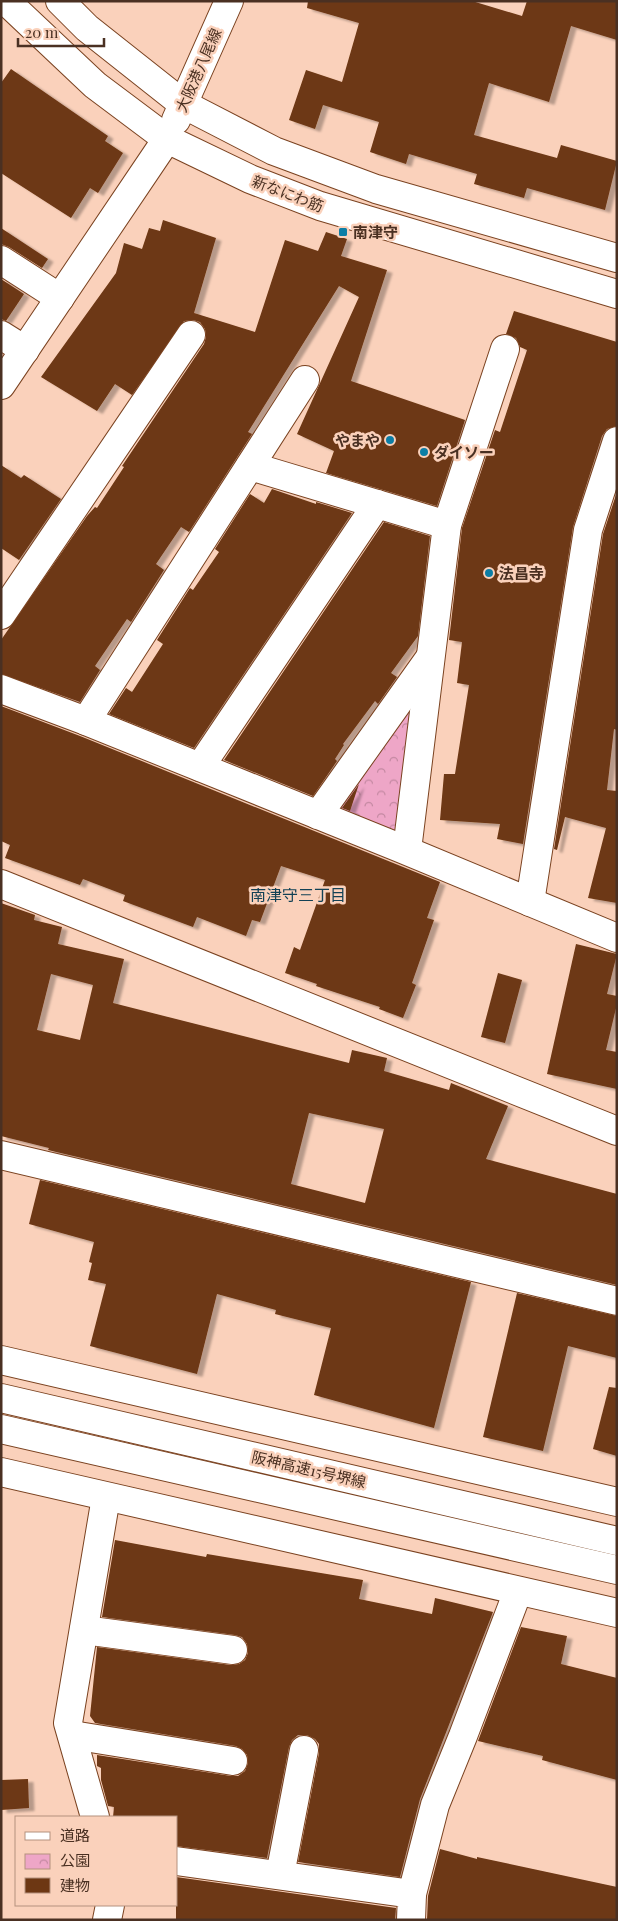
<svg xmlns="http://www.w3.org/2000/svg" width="618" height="1921" font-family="'Playfair Display','Noto Sans JP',serif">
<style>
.park{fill:url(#park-crowns)}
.building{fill:#6d3713;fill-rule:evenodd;filter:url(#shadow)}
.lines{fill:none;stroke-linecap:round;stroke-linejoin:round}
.minor-casing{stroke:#7a4220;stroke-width:30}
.major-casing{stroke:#7a4220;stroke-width:30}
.highway-casing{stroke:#7a4220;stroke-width:30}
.minor{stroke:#fff;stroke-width:28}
.major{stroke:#fff;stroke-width:28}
.highway{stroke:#fff;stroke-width:28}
.poi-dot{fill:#0c7ea6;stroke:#fad1bb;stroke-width:2}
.labels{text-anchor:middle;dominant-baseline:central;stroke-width:5;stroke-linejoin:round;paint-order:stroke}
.street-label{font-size:15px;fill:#4a3022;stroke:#fad1bb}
.poi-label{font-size:15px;font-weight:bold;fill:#4a3022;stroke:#fad1bb;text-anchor:start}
.neighbourhood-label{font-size:16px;fill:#124155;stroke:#fad1bb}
</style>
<defs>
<pattern id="park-crowns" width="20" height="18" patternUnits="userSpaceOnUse" patternTransform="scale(1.25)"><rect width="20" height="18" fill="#eea6c7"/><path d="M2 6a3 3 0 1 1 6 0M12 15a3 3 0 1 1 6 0" fill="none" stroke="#c388a1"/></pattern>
<filter id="shadow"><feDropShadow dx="5.5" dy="3" stdDeviation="1" flood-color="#0004"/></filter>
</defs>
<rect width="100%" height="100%" fill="#fad1bb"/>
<!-- park -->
<polygon class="park" points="423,692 399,839 333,812"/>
<!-- building -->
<g class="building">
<polygon points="308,1 472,1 522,16 527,1 617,1 617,40 571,26 549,102 489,83 474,135 557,158 561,145 617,161 605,210 527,188 524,198 474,184 477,174 409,154 406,164 370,152 379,122 323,105 315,129 289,120 306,70 342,82 359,23 307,8"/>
<polygon points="11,69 108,136 105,141 123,153 98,193 90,188 71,218 1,173 1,83"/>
<polygon points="163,220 216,238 194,313 255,332 285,240 318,251 326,232 347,239 341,256 387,270 351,381 465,420 437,506 326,473 334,451 297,434 359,297 339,286 248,432 252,434 189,532 181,527 156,564 164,570 131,622 127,619 95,666 100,670 80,702 1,674 1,640 87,516 95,507 97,508 124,467 122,466 204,344 206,337 205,329 200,322 193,320 184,321 132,395 115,384 97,411 41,377 116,273 124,243 142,249 149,228 160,231"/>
<polygon points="1,228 48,259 42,268 9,247 1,244"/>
<polygon points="1,279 24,294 6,321 1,319"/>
<polygon points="514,311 617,342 617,426 607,429 602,436 573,527 523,844 497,839 500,824 440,820 444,774 455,774 469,685 457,683 462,642 449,640 462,528 495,430 500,432 527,350 520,347 516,338 506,334"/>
<polygon points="1,465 21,478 24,475 61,499 19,560 1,548"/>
<polygon points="272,489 316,504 316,502 352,513 194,748 109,714 126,688 132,692 163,644 157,640 190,588 193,590 219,552 215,549 250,494 264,503"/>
<polygon points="617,492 617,730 614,729 607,790 617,791 617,903 588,898 606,828 565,817 557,850 554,849 603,534"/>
<polygon points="384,522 430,536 418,636 391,673 397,677 378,704 375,701 343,744 344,745 335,759 337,761 313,796 224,760"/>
<polygon points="1,706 80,736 440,882 427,918 434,920 412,983 416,985 403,1018 379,1009 380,1007 316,986 317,984 285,973 294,947 300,950 325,880 281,866 260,922 252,920 246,936 197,917 193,927 123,901 125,895 83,879 80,885 5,858 10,845 1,841"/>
<polygon points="359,784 350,811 342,808"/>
<path d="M1,903L35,915L34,920L62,927L58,944L124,959L113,1003L349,1063L352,1050L387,1058L384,1071L449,1090L451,1083L508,1106L486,1159L617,1194V1285L48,1150L49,1148L1,1136ZM51,974L93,985L80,1040L37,1030ZM309,1113L384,1129L365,1203L291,1184Z"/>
<polygon points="576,944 617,954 607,994 617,996 617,1004 606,1050 617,1052 617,1089 547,1074"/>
<polygon points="498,973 522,980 505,1043 481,1037"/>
<polygon points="40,1180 471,1282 434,1428 314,1395 331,1328 275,1314 276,1310 217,1294 197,1374 90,1346 106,1284 88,1280 92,1263 89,1262 94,1242 29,1224"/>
<polygon points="517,1293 617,1316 617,1358 568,1346 543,1451 483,1437"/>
<polygon points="609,1387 617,1388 617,1456 593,1449"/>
<polygon points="115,1540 206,1557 207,1554 363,1580 359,1599 432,1614 435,1598 493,1612 420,1799 400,1877 298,1862 319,1753 319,1744 315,1739 307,1735 298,1735 292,1740 289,1747 267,1858 176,1846 176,1817 113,1817 114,1807 108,1806 101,1780 101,1768 97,1766 97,1755 231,1776 238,1776 245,1771 248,1763 247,1755 242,1749 236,1746 95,1723 90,1716 97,1647 231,1665 239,1664 245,1660 248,1653 247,1644 242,1637 235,1635 102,1617"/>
<polygon points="521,1627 567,1636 561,1664 617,1678 617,1780 542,1760 543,1756 478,1741"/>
<polygon points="28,1779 29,1808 1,1810 1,1780"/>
<polygon points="440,1849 477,1859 477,1857 617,1887 617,1920 427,1920 428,1896"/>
<polygon points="176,1877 396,1908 395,1920 176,1920"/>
</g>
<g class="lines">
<!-- minor casing -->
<g class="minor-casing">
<g id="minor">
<polyline points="1,260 60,298"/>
<polyline points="1,335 25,350"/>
<polyline points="305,380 86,721 400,848 617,938"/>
<polyline points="1,385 167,139"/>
<polyline points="250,466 447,525"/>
<polyline points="1,615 191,335"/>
<polyline points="1,689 86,721"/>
<polyline points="200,767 377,504"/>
<polyline points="318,815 429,659"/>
<polyline points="407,850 447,525 505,349"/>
<polyline points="1,884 617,1131"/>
<polyline points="530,902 588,530 617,441"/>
<polyline points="1,1155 617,1301"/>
<polyline points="1,1360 617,1502"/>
<polyline points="1,1472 617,1613"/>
<polyline points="84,1630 233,1650"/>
<polyline points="72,1735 233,1761"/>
<polyline points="95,1817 68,1723 106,1497"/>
<polyline points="176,1861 412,1894 411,1920"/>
<polyline points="280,1875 304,1750"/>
<polyline points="412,1894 435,1805 463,1736 518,1591"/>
<polyline points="107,1920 110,1905"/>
</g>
</g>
<!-- major casing -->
<g class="major-casing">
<g id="major">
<polyline points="6,1 95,85 167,139 250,179 320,206 617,294"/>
<polyline points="60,1 87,28 183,104 274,151 376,189 617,258"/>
<polyline points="176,120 229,1"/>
</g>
</g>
<!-- highway casing -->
<g class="highway-casing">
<g id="highway">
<polyline points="1,1398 617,1541"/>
<polyline points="1,1429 617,1570"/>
</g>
</g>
<!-- minor -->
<use href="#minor" class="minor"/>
<!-- major -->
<use href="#major" class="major"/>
<!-- highway -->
<use href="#highway" class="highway"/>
</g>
<!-- markers -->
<g class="poi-dot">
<rect x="338" y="227" width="10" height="10" rx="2.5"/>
<circle cx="390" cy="440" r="5"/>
<circle cx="424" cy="452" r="5"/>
<circle cx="489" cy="573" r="5"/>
</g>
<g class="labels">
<!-- street labels -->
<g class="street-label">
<text transform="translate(198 70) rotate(-66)">大阪港八尾線</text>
<text transform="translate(288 193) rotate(21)">新なにわ筋</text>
<text transform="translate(309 1469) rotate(13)">阪神高速15号堺線</text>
</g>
<!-- poi labels -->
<g class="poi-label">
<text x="353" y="232">南津守</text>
<text x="380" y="440" text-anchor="end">やまや</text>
<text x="434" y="452">ダイソー</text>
<text x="499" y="573">法昌寺</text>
</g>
<!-- neighbourhood labels -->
<g class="neighbourhood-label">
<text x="298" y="894">南津守三丁目</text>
</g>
</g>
<!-- border -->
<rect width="618" height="1921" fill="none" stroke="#4a3022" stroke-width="5"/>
<!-- legend -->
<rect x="15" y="1816" width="162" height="90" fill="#fad1bb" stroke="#b4917e"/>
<rect x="25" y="1832" width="25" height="8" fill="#ffffff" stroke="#b4917e"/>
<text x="60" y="1841" font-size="15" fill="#4a3022">道路</text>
<rect x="25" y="1854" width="25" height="15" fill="url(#park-crowns)" stroke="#b4917e"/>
<text x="60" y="1866" font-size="15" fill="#4a3022">公園</text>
<rect x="25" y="1878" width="25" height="15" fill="#6d3713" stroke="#b4917e"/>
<text x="60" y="1891" font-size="15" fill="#4a3022">建物</text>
<!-- scale -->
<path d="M18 38v8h86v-8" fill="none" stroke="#4a3022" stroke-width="2.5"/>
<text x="25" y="38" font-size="15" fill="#4a3022" stroke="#fad1bb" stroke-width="4" paint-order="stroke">20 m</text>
</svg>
